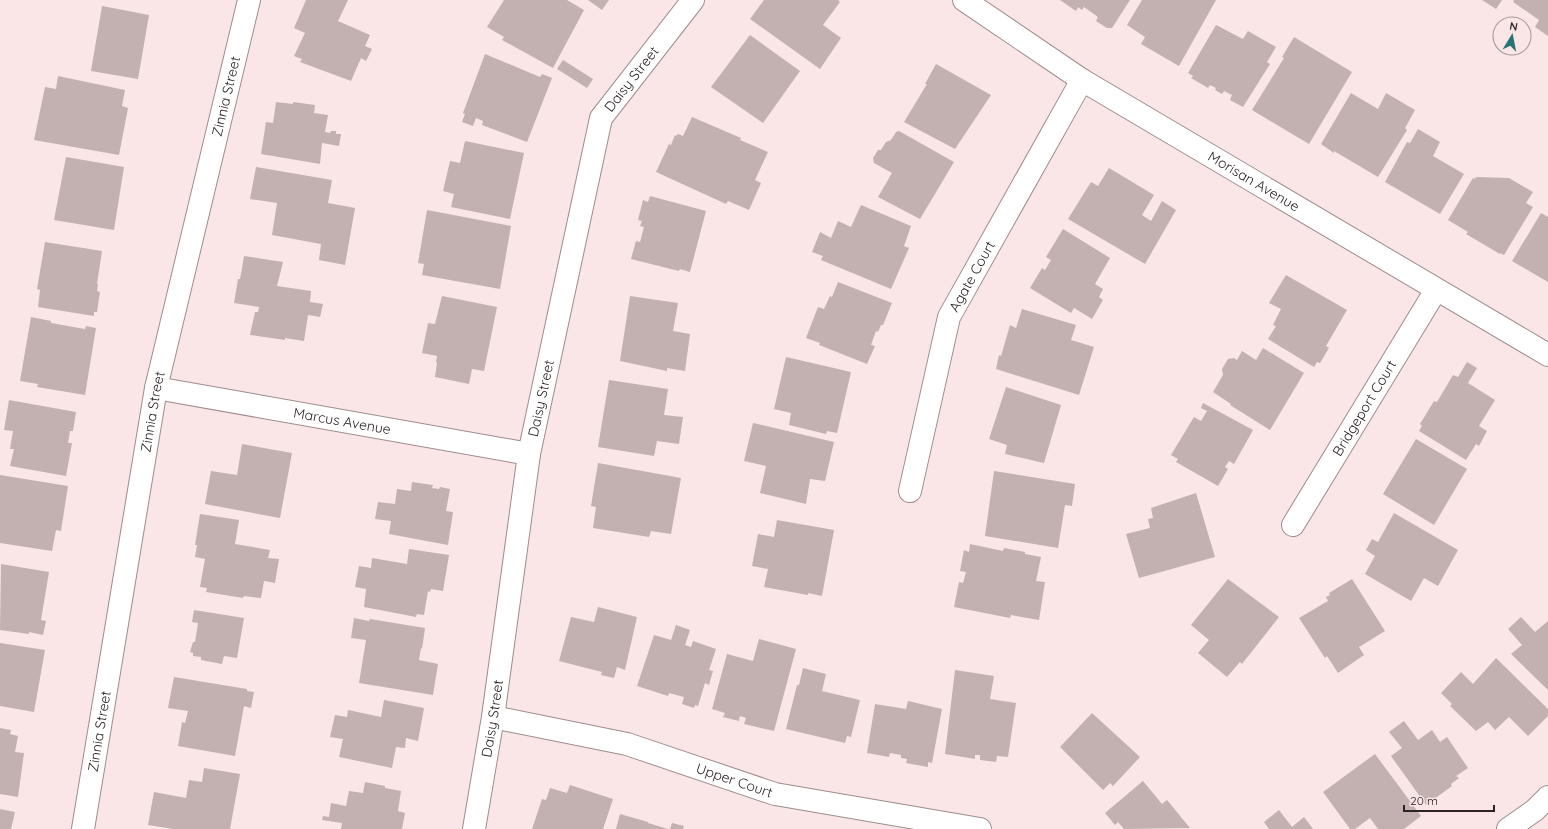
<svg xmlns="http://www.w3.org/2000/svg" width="1548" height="829" font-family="Quicksand,sans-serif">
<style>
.building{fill:#c3b0b1}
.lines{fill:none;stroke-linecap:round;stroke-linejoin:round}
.minor-casing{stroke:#9e8c8c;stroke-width:24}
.minor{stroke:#fff;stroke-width:22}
.labels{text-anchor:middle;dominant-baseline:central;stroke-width:4;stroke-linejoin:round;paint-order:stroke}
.street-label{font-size:14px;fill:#2b2324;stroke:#fae6e7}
</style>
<rect width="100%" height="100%" fill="#fae6e7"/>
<!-- building -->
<g class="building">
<polygon points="306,0 348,0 338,21 370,35 365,46 372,49 366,61 361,58 351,81 300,62 302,59 294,56 305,33 294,28"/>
<polygon points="504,0 567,0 584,10 553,68 502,40 504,37 487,27"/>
<polygon points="588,0 609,0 602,10"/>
<polygon points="764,0 838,0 840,2 823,25 841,38 820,69 750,19"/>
<polygon points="1060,0 1130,0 1112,28 1107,28 1096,21 1098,17 1084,7 1082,10 1078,7 1076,11"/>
<polygon points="1142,0 1216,0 1179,66 1141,44 1145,37 1127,25"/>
<polygon points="1482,0 1502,0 1496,9"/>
<polygon points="1514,0 1548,0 1548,36 1535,27 1539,20 1513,2"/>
<polygon points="102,6 149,15 138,79 91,71"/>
<polygon points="1216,25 1243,39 1248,31 1276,47 1267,62 1270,64 1243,107 1230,100 1232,95 1224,91 1222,94 1215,90 1216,88 1210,85 1208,88 1191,78 1193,76 1188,73"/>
<polygon points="750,35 800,71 763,123 711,87"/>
<polygon points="1294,37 1352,72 1309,144 1252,110 1284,58 1282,57"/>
<polygon points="485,54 540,77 542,74 552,78 527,142 482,125 483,121 476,118 473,126 462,122 465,114 463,113"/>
<polygon points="563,60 593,79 587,88 557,69"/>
<polygon points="936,64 991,95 955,149 904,122 927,84 925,84"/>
<polygon points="58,76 125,90 122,106 128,108 119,155 34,140 45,87 56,89"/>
<polygon points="1351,93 1378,109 1386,93 1415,110 1405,128 1407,130 1378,177 1334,151 1334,153 1321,144"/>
<polygon points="276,102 293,104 293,102 315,105 314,113 328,115 325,132 330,133 331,131 336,131 336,134 341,134 339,146 322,143 320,164 261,154 266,122 273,123"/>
<polygon points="692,117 741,138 740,140 768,152 755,180 761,183 749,210 728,201 726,204 656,172 669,144 671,145 675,135 676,136 678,134 683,136"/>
<polygon points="1418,129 1440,142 1433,156 1464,174 1440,214 1385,182 1407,142 1410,143"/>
<polygon points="899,131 954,162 920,219 878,197 892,173 874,163 873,158 878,150 881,150 886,142 891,140 896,132"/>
<polygon points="465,141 524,153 510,219 451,207 454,194 443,191 450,161 460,163"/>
<polygon points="66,157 124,167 114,230 54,220"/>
<polygon points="256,167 332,180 328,203 355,208 345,265 319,260 321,244 272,235 277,203 250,199"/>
<polygon points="1109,168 1154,195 1142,215 1151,221 1162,201 1176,210 1145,264 1068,219 1091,182 1098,186"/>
<polygon points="1476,177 1509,178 1533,192 1526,203 1533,207 1504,255 1500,253 1500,254 1466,234 1468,232 1448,220 1473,178 1475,179"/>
<polygon points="650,196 706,211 690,272 680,269 679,271 631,259 636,241 640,242 644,227 640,226 642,221 638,220 643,200 648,202"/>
<polygon points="861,205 911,226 904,246 909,248 891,289 821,260 823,256 812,252 820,232 831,238 838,221 851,227"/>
<polygon points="427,210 511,226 500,289 422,275 424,264 418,263"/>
<polygon points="1541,213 1548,217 1548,282 1512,261"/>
<polygon points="1063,229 1110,258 1095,284 1103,289 1099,297 1103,300 1092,319 1074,308 1071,313 1030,288 1042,268 1045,270 1051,260 1046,257"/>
<polygon points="45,242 102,251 97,284 98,284 97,291 100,292 97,312 94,312 94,316 38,307 40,290 37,289"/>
<polygon points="244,256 283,262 277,286 311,291 310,302 323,304 320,317 308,315 304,341 285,338 285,340 250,335 255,312 258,312 259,307 234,303 238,279 240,279 241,274"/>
<polygon points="1286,275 1347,310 1326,346 1329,348 1320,363 1317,362 1314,367 1268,339 1276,326 1273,325 1281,309 1269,303"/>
<polygon points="838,282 892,303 883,325 881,325 878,332 876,331 871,345 875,346 867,364 819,345 820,343 806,338 818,307 824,309 830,296 832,297"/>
<polygon points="442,296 497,307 484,371 472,369 469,384 435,377 437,363 436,362 437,356 422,353 428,323 435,324"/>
<polygon points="630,296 678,303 673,331 690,334 685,371 667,368 667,371 620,361"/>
<polygon points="1022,309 1076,325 1071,340 1094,347 1079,395 996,369 999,355 1001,356 1010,325 1016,328"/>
<polygon points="31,317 51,321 51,323 85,329 86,326 96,328 85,395 37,387 38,384 20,381"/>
<polygon points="1263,348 1304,373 1270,430 1230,405 1231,404 1213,392 1223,375 1222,369 1228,359 1234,358 1237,360 1242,351 1256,360"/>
<polygon points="786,357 851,372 837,433 827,431 826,434 789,425 791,413 774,409"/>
<polygon points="1467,362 1477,368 1468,383 1495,400 1479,426 1487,431 1479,446 1476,444 1466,460 1419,431 1422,426 1420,424 1434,401 1437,402 1453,375 1458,377"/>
<polygon points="609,380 668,389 664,415 683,417 679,444 657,441 654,456 598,447"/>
<polygon points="1006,387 1061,405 1044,463 1005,454 1007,445 989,439"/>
<polygon points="9,400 76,412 73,431 70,431 68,443 72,443 66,476 10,466 14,449 10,449 13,431 4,430"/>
<polygon points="1203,403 1253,430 1234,464 1229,461 1225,467 1228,469 1218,486 1176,462 1178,459 1171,455 1194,417 1201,421 1207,411 1201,408"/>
<polygon points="753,423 834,442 825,481 810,479 806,504 760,493 766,466 744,461"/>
<polygon points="1416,439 1467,469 1434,525 1383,494"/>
<polygon points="242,444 292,453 280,518 205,504 211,471 237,475"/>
<polygon points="598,463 681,478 671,534 651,531 649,537 593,528 596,507 591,506"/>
<polygon points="994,471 1075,484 1072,506 1065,505 1058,548 985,536"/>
<polygon points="0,475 68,486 61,531 56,530 52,551 0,543"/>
<polygon points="412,482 433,485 432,488 439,489 440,487 450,489 446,511 453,512 448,545 389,534 391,521 375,519 378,502 395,504 397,489 411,491"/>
<polygon points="1196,493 1215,557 1139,578 1126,534 1150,528 1148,519 1153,518 1151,508"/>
<polygon points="1394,513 1458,550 1438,586 1424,578 1411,601 1365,574 1375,556 1366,550 1372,539 1378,542"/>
<polygon points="200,514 239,520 235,544 270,550 268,558 279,559 275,583 264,581 261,598 244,596 243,598 206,592 207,588 200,587 205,559 195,557 197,545 195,545"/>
<polygon points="777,520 834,530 822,596 808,593 808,595 764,587 768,569 752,566 758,534 774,537"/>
<polygon points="970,544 1003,551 1004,548 1025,552 1025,554 1041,557 1036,581 1045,582 1039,620 1011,615 1010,618 954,607 959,582 963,583 966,572 960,571 964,550 969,552"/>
<polygon points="409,549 449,555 443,591 431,589 430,592 428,591 424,615 417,614 416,617 364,607 366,589 355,587 359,566 371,568 372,558 407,564"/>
<polygon points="1,564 49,572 41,620 46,621 43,635 29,632 29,634 0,630"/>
<polygon points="1228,579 1279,617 1242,664 1240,662 1227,677 1198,653 1209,640 1191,625"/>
<polygon points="1352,579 1385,631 1359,647 1364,655 1338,673 1327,656 1325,658 1299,618 1328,601 1326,597 1330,595 1329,593"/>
<polygon points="598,607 637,617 625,670 617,667 614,678 601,675 602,672 559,661 571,617 594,622"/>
<polygon points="194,610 244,618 237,658 224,656 222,664 201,660 201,657 193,656 193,653 190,652 193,642 195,642 198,623 192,622"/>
<polygon points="1521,617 1535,632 1548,621 1548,690 1511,654 1522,645 1508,629"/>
<polygon points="354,618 369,621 370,619 425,628 422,649 421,648 419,660 438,664 433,695 359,683 366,640 351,638"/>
<polygon points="676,625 690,630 685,645 691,647 693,641 716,649 709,670 713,671 709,685 705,683 698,706 695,705 694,708 682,704 684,697 669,693 668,696 637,686 654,635 671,640"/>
<polygon points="759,639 796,649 774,731 744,724 746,718 740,716 739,721 723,717 725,713 712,709 727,654 753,661"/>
<polygon points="0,643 45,650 34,712 0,706"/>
<polygon points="1496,658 1548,709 1548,716 1528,736 1509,717 1495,730 1488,722 1476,731 1450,706 1452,704 1441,693 1461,672 1473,684"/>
<polygon points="803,668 826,674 822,691 860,700 851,737 847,736 845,743 786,729 797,685 799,685"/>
<polygon points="955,670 994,676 990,699 1016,703 1008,757 997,756 996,762 980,760 980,755 975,755 975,759 945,754"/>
<polygon points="174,677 247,689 247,691 254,692 251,708 244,706 235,756 178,746 182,722 185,723 188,711 168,708"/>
<polygon points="384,700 424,708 418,741 406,738 405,748 396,747 392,768 339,757 343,739 330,737 335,715 347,717 348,710 381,717"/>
<polygon points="908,701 942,709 932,763 928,762 928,767 906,763 907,759 901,758 901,755 890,753 889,757 867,753 875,704 906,709"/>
<polygon points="1092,713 1140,757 1113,786 1110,783 1103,790 1060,747"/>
<polygon points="1404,721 1418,740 1432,730 1440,742 1447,737 1468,768 1456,776 1459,778 1451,784 1452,786 1426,805 1391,756 1402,748 1389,732"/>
<polygon points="0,728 11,730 10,734 18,736 15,752 24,753 18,797 0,794"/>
<polygon points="1375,754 1421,816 1404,829 1378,829 1370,818 1355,829 1350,829 1323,792"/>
<polygon points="204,768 240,774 230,829 173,829 148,825 154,792 186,798 189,780 202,782"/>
<polygon points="1143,781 1162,804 1167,800 1190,828 1124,829 1118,822 1115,825 1105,813"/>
<polygon points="365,782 385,786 385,788 401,791 398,811 405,813 402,829 341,829 342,823 322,820 323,816 329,817 331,803 346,806 349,791 363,793"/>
<polygon points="570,785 613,799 603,829 532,829 542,799 546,800 550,788 567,793"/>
<polygon points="0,809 15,812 11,829 0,829"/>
<polygon points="1279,810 1292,827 1304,817 1313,829 1269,829 1264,822"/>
<polygon points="620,814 648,822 648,823 668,829 616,829"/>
<polygon points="672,823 684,826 683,829 670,829"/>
</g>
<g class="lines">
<!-- minor casing -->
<g class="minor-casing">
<g id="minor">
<path id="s1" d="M964,0L1082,80L1548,355"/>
<path id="s2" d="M156,388L529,454"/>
<path id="s3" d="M910,491L949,317L1082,80"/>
<path id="s4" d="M1293,525L1436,290"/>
<path id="s5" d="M493,717L627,744L775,794L980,829"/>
<path id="s6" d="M83,829L156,388L249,0"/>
<path id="s7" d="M474,829L493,717L529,454L601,118L693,0"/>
<polyline points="1508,829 1535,810 1548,797"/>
</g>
</g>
<!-- minor -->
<use href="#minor" class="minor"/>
</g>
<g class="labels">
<!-- street labels -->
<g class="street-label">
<text stroke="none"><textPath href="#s7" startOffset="772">Daisy Street</textPath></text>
<text stroke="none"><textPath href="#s6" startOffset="747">Zinnia Street</textPath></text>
<text stroke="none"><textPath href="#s1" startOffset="342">Morisan Avenue</textPath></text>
<text stroke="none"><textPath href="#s3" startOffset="225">Agate Court</textPath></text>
<text stroke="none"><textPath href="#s7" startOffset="436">Daisy Street</textPath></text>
<text stroke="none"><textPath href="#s4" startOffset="137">Bridgeport Court</textPath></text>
<text stroke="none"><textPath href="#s6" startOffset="423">Zinnia Street</textPath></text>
<text stroke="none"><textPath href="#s2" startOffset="189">Marcus Avenue</textPath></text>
<text stroke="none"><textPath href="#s7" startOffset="112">Daisy Street</textPath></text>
<text stroke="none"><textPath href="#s6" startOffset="99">Zinnia Street</textPath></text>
<text stroke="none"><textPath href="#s5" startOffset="250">Upper Court</textPath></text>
</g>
</g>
<!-- north arrow -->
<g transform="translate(1512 36) rotate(10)"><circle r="19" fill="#fae6e7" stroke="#a79899"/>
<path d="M0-3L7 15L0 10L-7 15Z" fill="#297374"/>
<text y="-6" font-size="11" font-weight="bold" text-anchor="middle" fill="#2b2324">N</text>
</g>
<!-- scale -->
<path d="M1404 805v6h90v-6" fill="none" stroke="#2b2324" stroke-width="2"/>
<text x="1410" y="805" font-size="12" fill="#2b2324" stroke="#fae6e7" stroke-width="3" paint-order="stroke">20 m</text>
</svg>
